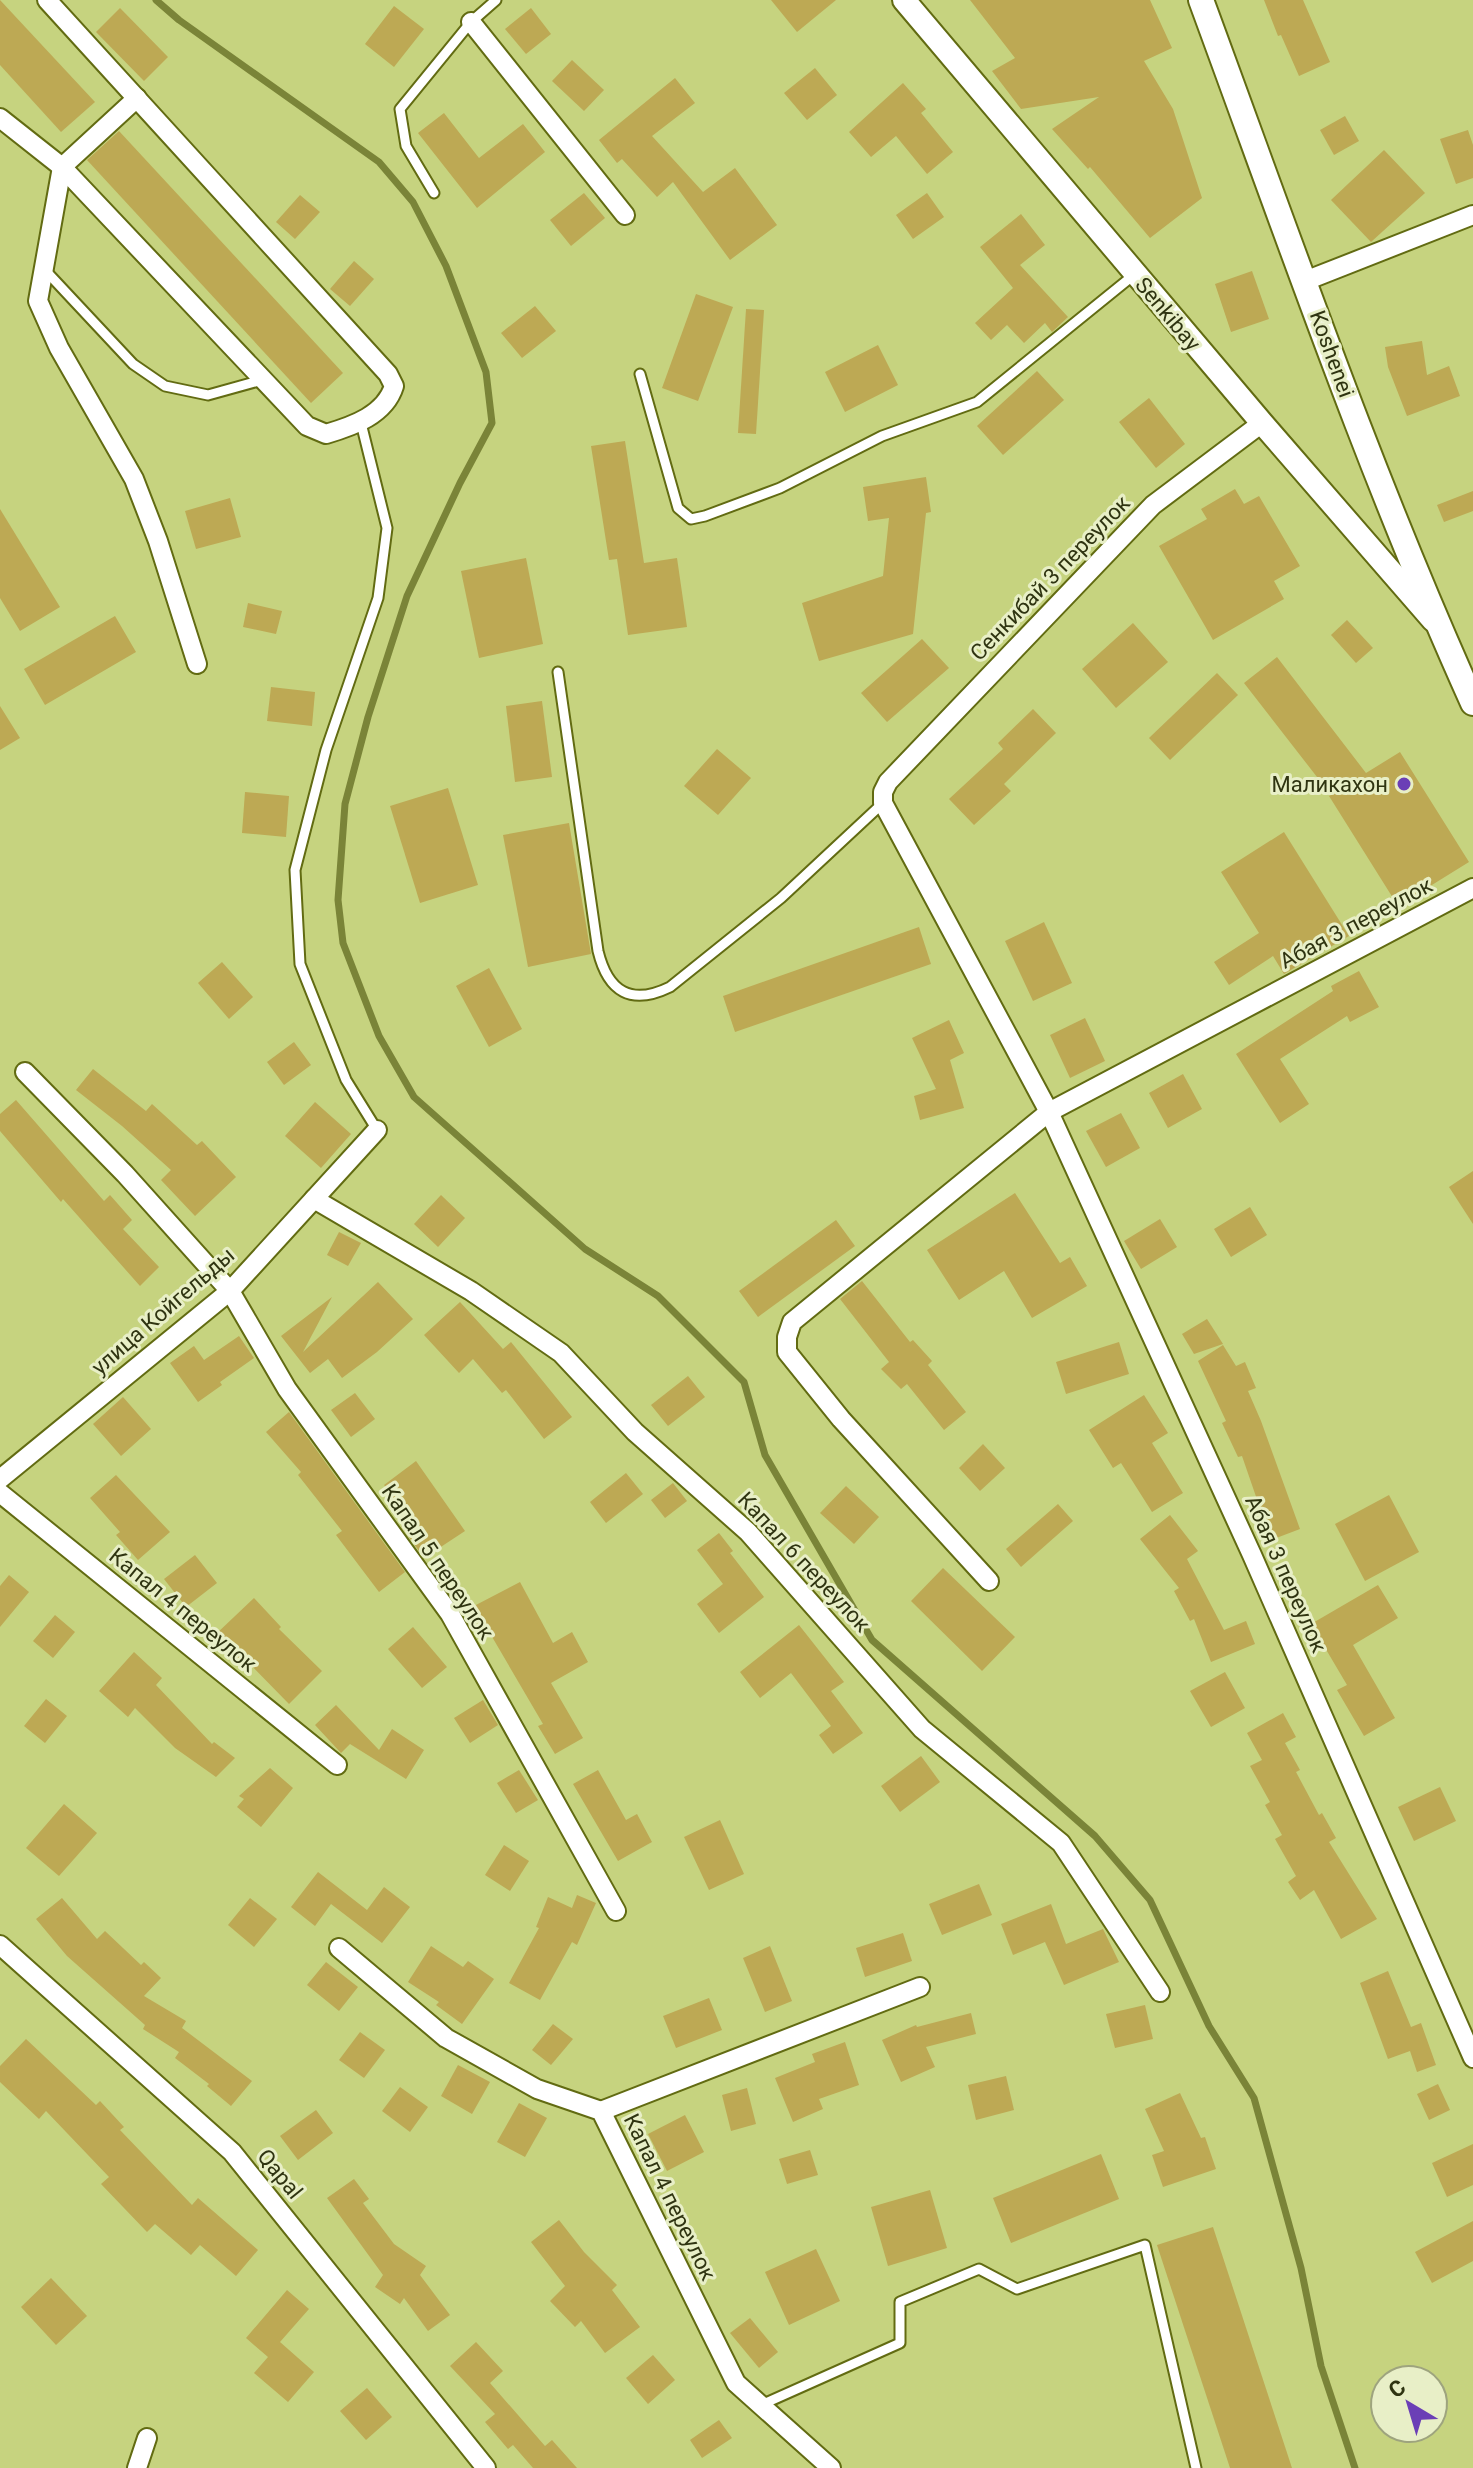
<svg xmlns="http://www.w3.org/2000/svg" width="1473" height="2468" font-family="Roboto,sans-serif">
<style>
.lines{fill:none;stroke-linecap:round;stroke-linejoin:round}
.stream{stroke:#7a8438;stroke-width:7}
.building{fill:#bda954}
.service-casing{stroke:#626b12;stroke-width:13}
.minor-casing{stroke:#626b12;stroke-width:22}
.tertiary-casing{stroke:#626b12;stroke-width:26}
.secondary-casing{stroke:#626b12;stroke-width:28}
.service{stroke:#fff;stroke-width:9}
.minor{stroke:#fff;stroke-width:18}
.tertiary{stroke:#fff;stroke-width:22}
.secondary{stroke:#fff;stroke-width:24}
.poi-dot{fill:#6b3fb6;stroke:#e8efc7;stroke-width:3}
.labels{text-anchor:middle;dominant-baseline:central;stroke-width:6;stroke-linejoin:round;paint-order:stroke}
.street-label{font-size:22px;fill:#2f3411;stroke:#e8efc7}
.poi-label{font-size:22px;fill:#2f3411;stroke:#e8efc7;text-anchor:end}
</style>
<rect width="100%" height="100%" fill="#c6d37f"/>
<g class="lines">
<!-- stream -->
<polyline class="stream" points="156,0 179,20 379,162 413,202 446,266 486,372 492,423 460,483 407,596 368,717 345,804 338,900 343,943 379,1036 414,1097 585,1249 658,1296 744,1382 765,1455 872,1640 1095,1836 1150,1900 1209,2026 1254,2098 1301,2268 1321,2366 1355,2468"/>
</g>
<!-- building -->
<g class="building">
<polygon points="0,0 95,102 61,132 0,65"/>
<polygon points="771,0 836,0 797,32"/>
<polygon points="970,0 1150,0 1172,48 1144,61 1173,109 1202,198 1150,238 1090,167 1088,169 1052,129 1099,97 1021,109 992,71 1015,58"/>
<polygon points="1264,0 1303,0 1330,62 1299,76 1281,35 1278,36"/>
<polygon points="394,6 424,29 394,67 365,44"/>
<polygon points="120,8 168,57 144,81 96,32"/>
<polygon points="531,8 551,34 526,54 505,29"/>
<polygon points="572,60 604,90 584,111 552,81"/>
<polygon points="815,68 837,95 807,120 784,93"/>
<polygon points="675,78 695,103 652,136 703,192 735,168 777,225 730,260 673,182 657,197 622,159 617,163 599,140"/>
<polygon points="903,83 926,109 921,113 953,152 927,174 896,136 871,157 849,132"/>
<polygon points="444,113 479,158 523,124 545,152 477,208 418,133"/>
<polygon points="1345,116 1359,141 1334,155 1320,130"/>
<polygon points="1468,130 1473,145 1473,178 1456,184 1440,139"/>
<polygon points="119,131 343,373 311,403 87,160"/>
<polygon points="1384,150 1425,193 1371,242 1331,200"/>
<polygon points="584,193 605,218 571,246 550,220"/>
<polygon points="927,193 944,217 913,239 896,215"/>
<polygon points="300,195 320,212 295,239 276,222"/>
<polygon points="1021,214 1045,245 1020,265 1068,317 1052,332 1045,323 1024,343 1007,325 991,340 975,323 1013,288 980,247"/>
<polygon points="354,261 374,279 350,306 330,289"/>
<polygon points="1252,271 1269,319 1231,332 1215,284"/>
<polygon points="696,294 733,307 698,401 662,388"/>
<polygon points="535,306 556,331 522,358 501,333"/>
<polygon points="746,309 764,310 756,434 738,433"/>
<polygon points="1422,341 1427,375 1449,366 1460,396 1407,416 1388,367 1385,347"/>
<polygon points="878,345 898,385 845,412 825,372"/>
<polygon points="1037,371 1064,400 1003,455 977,426"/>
<polygon points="1149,398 1185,444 1156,468 1119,422"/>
<polygon points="625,441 644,563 677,558 687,627 628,635 617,559 609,560 591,446"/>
<polygon points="926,477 931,512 926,513 913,634 819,661 802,603 883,576 889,518 868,521 863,487"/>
<polygon points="1235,489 1244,504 1259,496 1300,566 1274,581 1284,599 1213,640 1159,546 1207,519 1201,509"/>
<polygon points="1473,491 1473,511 1444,522 1437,505"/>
<polygon points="230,498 241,537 196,549 185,511"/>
<polygon points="0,509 60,607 20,631 0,598"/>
<polygon points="526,558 543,644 479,658 461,571"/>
<polygon points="248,603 282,611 276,634 243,627"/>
<polygon points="115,616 136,652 45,705 24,669"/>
<polygon points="1347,620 1373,648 1356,663 1331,635"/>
<polygon points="1133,623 1168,662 1116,708 1082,669"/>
<polygon points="922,639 949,668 887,722 861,693"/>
<polygon points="1277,657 1366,773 1400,752 1469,862 1398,906 1329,796 1331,795 1244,683"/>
<polygon points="1217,673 1238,695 1170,760 1149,738"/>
<polygon points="271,687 315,692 312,726 267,721"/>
<polygon points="542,701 552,777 515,782 506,706"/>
<polygon points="0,706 20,738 0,750"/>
<polygon points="1033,709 1056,733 1004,784 1011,791 974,825 949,799 1003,749 998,743"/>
<polygon points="717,749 751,778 718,815 684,786"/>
<polygon points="448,788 478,885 420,903 390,806"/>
<polygon points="245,792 289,796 286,837 242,833"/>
<polygon points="569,823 591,954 528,967 503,835"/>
<polygon points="1284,832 1349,936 1284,974 1273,956 1229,985 1214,962 1259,933 1221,872"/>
<polygon points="1044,922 1072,983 1033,1001 1005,941"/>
<polygon points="919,927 931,964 735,1032 723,996"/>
<polygon points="222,962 253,997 229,1019 198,983"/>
<polygon points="489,968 522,1029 489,1047 456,986"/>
<polygon points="1359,971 1379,1007 1350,1022 1347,1016 1280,1059 1309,1104 1280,1123 1236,1054 1333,991 1331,986"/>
<polygon points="1085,1018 1105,1061 1070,1078 1050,1035"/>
<polygon points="949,1020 964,1053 950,1060 964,1108 920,1120 914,1096 936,1089 912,1038"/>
<polygon points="294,1042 311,1065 284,1085 267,1062"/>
<polygon points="93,1069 146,1111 152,1104 197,1145 202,1141 236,1177 195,1216 161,1180 171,1170 122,1126 76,1090"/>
<polygon points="1183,1074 1202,1109 1168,1128 1149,1093"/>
<polygon points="16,1100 104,1201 110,1195 132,1220 123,1229 159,1267 140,1286 63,1199 61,1202 0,1131 0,1114"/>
<polygon points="315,1102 351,1134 321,1168 285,1136"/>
<polygon points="1121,1113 1140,1148 1106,1167 1086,1131"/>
<polygon points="1473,1171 1473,1224 1449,1187"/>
<polygon points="1015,1193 1060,1263 1070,1257 1087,1286 1032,1318 1004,1271 959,1300 927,1250"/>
<polygon points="441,1195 465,1218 438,1247 414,1224"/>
<polygon points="1250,1207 1267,1235 1231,1257 1214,1229"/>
<polygon points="1160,1219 1177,1247 1141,1269 1124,1241"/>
<polygon points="836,1220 855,1246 758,1317 739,1291"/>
<polygon points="339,1232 361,1243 348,1266 327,1255"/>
<polygon points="862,1281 910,1342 913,1340 932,1361 928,1365 966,1412 944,1430 907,1384 901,1389 881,1369 889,1362 840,1299"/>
<polygon points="378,1282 413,1319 377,1352 342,1378 328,1359 310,1373 281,1336 332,1297 303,1352"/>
<polygon points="460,1302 503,1349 511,1342 572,1417 544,1439 506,1390 502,1393 473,1359 459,1373 424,1335"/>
<polygon points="1207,1319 1223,1344 1194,1354 1182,1334"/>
<polygon points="239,1336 254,1358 220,1382 222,1385 198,1402 170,1363 194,1346 204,1360"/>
<polygon points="1119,1342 1129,1374 1066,1394 1056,1362"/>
<polygon points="1223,1345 1236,1366 1245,1362 1256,1388 1248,1391 1261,1421 1300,1529 1271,1540 1242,1456 1238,1457 1222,1423 1226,1421 1198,1361"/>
<polygon points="688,1376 705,1397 668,1426 651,1405"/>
<polygon points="355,1393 375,1419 351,1437 331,1410"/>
<polygon points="1144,1395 1168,1433 1152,1443 1183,1493 1152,1512 1121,1463 1113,1468 1089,1430"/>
<polygon points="123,1397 151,1429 121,1456 93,1424"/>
<polygon points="289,1412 405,1572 379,1592 336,1535 342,1531 298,1475 301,1472 266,1432"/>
<polygon points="983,1444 1005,1468 980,1491 959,1468"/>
<polygon points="416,1461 465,1531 424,1558 401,1526 410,1520 384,1485"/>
<polygon points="626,1473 643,1494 606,1523 590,1502"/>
<polygon points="116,1475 170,1532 138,1560 116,1535 120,1532 90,1498"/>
<polygon points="673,1483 687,1501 665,1518 651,1500"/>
<polygon points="846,1486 879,1517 854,1544 820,1513"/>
<polygon points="1389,1495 1419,1552 1365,1581 1335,1524"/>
<polygon points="1058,1504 1073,1521 1021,1567 1006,1549"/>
<polygon points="1170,1515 1198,1551 1187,1559 1224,1630 1246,1621 1255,1644 1211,1662 1194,1619 1190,1621 1174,1591 1179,1588 1140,1539"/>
<polygon points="719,1533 733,1551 730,1553 764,1597 719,1633 697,1604 723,1584 697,1550"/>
<polygon points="195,1555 217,1583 186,1607 164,1579"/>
<polygon points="943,1568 1015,1637 982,1671 911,1601"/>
<polygon points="9,1575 29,1592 0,1627 0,1586"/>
<polygon points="520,1582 553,1643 572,1632 588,1662 551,1683 583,1738 555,1754 538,1726 543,1724 474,1606"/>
<polygon points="1378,1585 1398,1618 1353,1645 1395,1718 1364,1736 1337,1690 1347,1685 1311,1624"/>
<polygon points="254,1598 281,1627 279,1629 322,1671 289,1704 246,1660 243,1664 215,1635"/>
<polygon points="55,1615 75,1632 53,1658 33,1641"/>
<polygon points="799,1625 844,1682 831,1691 863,1733 833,1754 819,1735 831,1726 791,1673 760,1698 740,1672"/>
<polygon points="413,1627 447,1667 422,1688 388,1649"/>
<polygon points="134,1652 162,1678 156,1685 212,1744 214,1742 235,1758 216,1777 175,1748 135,1708 128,1717 99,1691"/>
<polygon points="1225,1672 1245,1708 1211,1727 1190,1691"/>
<polygon points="46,1699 67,1716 45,1743 24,1726"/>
<polygon points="483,1700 498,1725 470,1743 454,1718"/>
<polygon points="336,1705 379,1750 392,1729 424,1750 406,1779 350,1744 341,1753 315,1725"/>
<polygon points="1283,1713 1296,1737 1285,1743 1300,1770 1296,1772 1319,1815 1322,1813 1336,1838 1329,1842 1377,1919 1341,1939 1314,1890 1300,1900 1288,1882 1296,1876 1275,1839 1282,1835 1265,1805 1270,1802 1250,1766 1262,1760 1247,1733"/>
<polygon points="921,1756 940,1782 900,1812 881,1786"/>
<polygon points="270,1768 293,1788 261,1827 237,1807 244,1799 239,1796"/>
<polygon points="519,1770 538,1800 516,1813 497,1783"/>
<polygon points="598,1770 626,1820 637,1814 652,1842 618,1861 573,1784"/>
<polygon points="1440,1787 1456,1821 1414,1841 1398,1807"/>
<polygon points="64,1804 97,1833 59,1876 26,1848"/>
<polygon points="720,1820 744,1874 709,1890 684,1837"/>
<polygon points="504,1845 529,1861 510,1891 485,1875"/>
<polygon points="318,1872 367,1910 384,1887 410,1907 382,1943 331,1904 315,1926 291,1907"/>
<polygon points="979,1884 992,1915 942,1935 929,1904"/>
<polygon points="577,1895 596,1903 577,1945 572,1942 540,2000 509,1983 539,1928 536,1927 548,1897 572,1908"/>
<polygon points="62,1898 97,1939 105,1931 141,1965 144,1962 161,1978 144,1996 186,2021 182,2028 252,2081 231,2106 207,2086 209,2084 175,2058 179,2052 143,2029 145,2025 67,1956 36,1919"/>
<polygon points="250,1898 277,1919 254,1947 228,1925"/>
<polygon points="1051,1904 1066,1944 1103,1929 1119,1962 1064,1985 1045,1942 1013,1955 1001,1924"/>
<polygon points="903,1933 912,1961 865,1977 856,1948"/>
<polygon points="431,1946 463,1967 468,1961 494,1979 462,2024 436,2005 439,2002 408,1982"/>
<polygon points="770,1946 792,2001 765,2012 743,1958"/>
<polygon points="326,1962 358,1987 339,2011 307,1985"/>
<polygon points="1388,1971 1411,2027 1421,2023 1436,2065 1417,2072 1410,2051 1388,2059 1360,1983"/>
<polygon points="709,1998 722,2030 676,2048 663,2016"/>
<polygon points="1145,2005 1153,2039 1115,2048 1106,2014"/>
<polygon points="971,2013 976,2034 926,2047 935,2067 901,2082 882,2040 916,2025 917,2027"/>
<polygon points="553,2024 573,2039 551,2065 532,2050"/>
<polygon points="360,2032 385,2050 364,2078 339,2060"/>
<polygon points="26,2039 96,2105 100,2101 124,2127 120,2130 192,2205 198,2198 258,2250 236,2276 200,2245 191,2255 155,2224 147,2232 101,2184 109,2177 46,2111 39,2119 0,2082 0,2066"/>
<polygon points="845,2042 859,2085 819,2099 823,2109 793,2122 775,2078 815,2062 812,2054"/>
<polygon points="458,2065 490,2082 472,2114 441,2096"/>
<polygon points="1006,2076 1014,2110 976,2120 968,2085"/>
<polygon points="1438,2084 1450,2110 1429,2120 1417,2094"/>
<polygon points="400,2087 428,2107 410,2132 382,2111"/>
<polygon points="747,2088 756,2124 731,2131 722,2095"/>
<polygon points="1180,2093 1201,2138 1205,2137 1216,2169 1163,2187 1152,2155 1164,2151 1145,2109"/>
<polygon points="519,2103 547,2118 525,2157 497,2142"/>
<polygon points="316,2110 333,2133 298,2160 280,2136"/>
<polygon points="685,2115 704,2152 667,2171 648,2134"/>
<polygon points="1473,2144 1473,2185 1447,2197 1432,2163"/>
<polygon points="810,2150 818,2175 787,2184 779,2159"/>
<polygon points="1101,2154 1119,2199 1011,2243 993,2198"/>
<polygon points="354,2179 369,2199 363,2203 394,2244 426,2266 420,2275 450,2315 428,2331 404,2298 400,2304 375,2287 383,2275 327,2198"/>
<polygon points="930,2190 947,2248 888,2266 871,2207"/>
<polygon points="559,2220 584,2252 617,2285 612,2290 640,2327 605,2353 581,2321 575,2327 550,2301 565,2286 531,2242"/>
<polygon points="1473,2221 1473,2261 1432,2283 1415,2252"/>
<polygon points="1213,2227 1292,2468 1230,2468 1157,2245"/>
<polygon points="816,2249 840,2301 789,2325 765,2272"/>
<polygon points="51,2278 87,2316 56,2345 21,2307"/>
<polygon points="287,2290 309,2309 280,2342 314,2372 288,2402 254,2373 268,2357 246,2338"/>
<polygon points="750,2318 778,2352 759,2368 730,2333"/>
<polygon points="476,2342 503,2371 490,2383 545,2446 552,2440 577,2468 533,2468 513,2445 508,2449 485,2422 495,2414 450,2366"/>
<polygon points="653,2355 675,2380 648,2404 626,2378"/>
<polygon points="367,2388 392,2417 366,2440 340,2411"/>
<polygon points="719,2420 732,2438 702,2458 690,2440"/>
</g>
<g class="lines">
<!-- service casing -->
<g class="service-casing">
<g id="service">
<polyline points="434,193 406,146 400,109 471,22 496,0"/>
<polyline points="45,270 133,364 165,386 208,395 262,380"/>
<polyline points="640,374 678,508 691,519 705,516 780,488 882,436 977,402 1135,274"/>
<polyline points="361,423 387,528 378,598 326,750 295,870 300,964 346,1080 377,1130"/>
<path d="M558,672L598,951C608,992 631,1006 670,987L781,898L883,803"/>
<polyline points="761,2405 900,2343 900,2302 979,2269 1017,2289 1145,2245 1196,2468"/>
</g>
</g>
<!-- minor casing -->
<g class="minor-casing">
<g id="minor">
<polyline points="471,22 625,215"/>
<polyline points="137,98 62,167 38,301 59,348 134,479 158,541 197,664"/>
<path d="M0,118L62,167L307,426L326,434C353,426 385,415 394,386L388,374L47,0"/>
<polyline points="1305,281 1473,215"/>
<polyline points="1262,423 1153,505 888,782 883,792 883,803 1049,1112 1252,1555 1473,2058"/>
<polyline points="25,1072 125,1174 230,1291 287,1389 450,1614 616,1911"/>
<polyline points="314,1199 471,1291 561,1353 635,1432 748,1532 922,1729 1061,1843 1160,1992"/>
<polyline points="0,1479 230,1291 377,1130"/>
<polyline points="0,1493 337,1765"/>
<polyline points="989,1581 841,1419 787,1352 787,1337 792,1322 1049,1112 1473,888"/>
<polyline points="0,1945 232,2152 486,2468"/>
<polyline points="339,1948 446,2038 537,2089 601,2111 736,2383 831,2468"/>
<polyline points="601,2111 920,1987"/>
<polyline points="137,2468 147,2438"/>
</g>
</g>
<!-- tertiary casing -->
<g class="tertiary-casing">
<polyline id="tertiary" points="904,0 1262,423 1433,620"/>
</g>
<!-- secondary casing -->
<g class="secondary-casing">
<path id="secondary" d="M1201,0C1288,236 1370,475 1473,703"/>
</g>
<!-- service -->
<use href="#service" class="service"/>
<!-- minor -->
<use href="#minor" class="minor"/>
<!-- tertiary -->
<use href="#tertiary" class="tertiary"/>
<!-- secondary -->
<use href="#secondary" class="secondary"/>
</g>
<!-- markers -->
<circle class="poi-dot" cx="1404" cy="784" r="8"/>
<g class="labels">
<!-- street labels -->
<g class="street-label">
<text transform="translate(1168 314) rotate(50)">Senkibay</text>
<text transform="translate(1332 354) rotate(70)">Koshenei</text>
<text transform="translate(1050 578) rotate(-46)">Сенкибай 3 переулок</text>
<text transform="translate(1356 923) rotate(-28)">Абая 3 переулок</text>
<text transform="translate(163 1311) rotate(-41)">улица Койгельды</text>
<text transform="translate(438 1562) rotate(56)">Капал 5 переулок</text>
<text transform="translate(804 1562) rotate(47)">Капал 6 переулок</text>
<text transform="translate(1286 1574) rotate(66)">Абая 3 переулок</text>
<text transform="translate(183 1610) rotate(39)">Капал 4 переулок</text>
<text transform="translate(280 2174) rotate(51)">Qapal</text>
<text transform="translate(670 2197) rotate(64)">Капал 4 переулок</text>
</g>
<!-- poi labels -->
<g class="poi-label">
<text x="1388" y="784">Маликахон</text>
</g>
</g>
<!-- north arrow -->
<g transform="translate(1409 2404) rotate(322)"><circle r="38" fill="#e8efc7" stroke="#9ea47e" stroke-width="2"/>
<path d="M0-6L14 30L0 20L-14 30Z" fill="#6b3fb6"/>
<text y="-12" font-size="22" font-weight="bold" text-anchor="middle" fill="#2f3411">С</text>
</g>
</svg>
